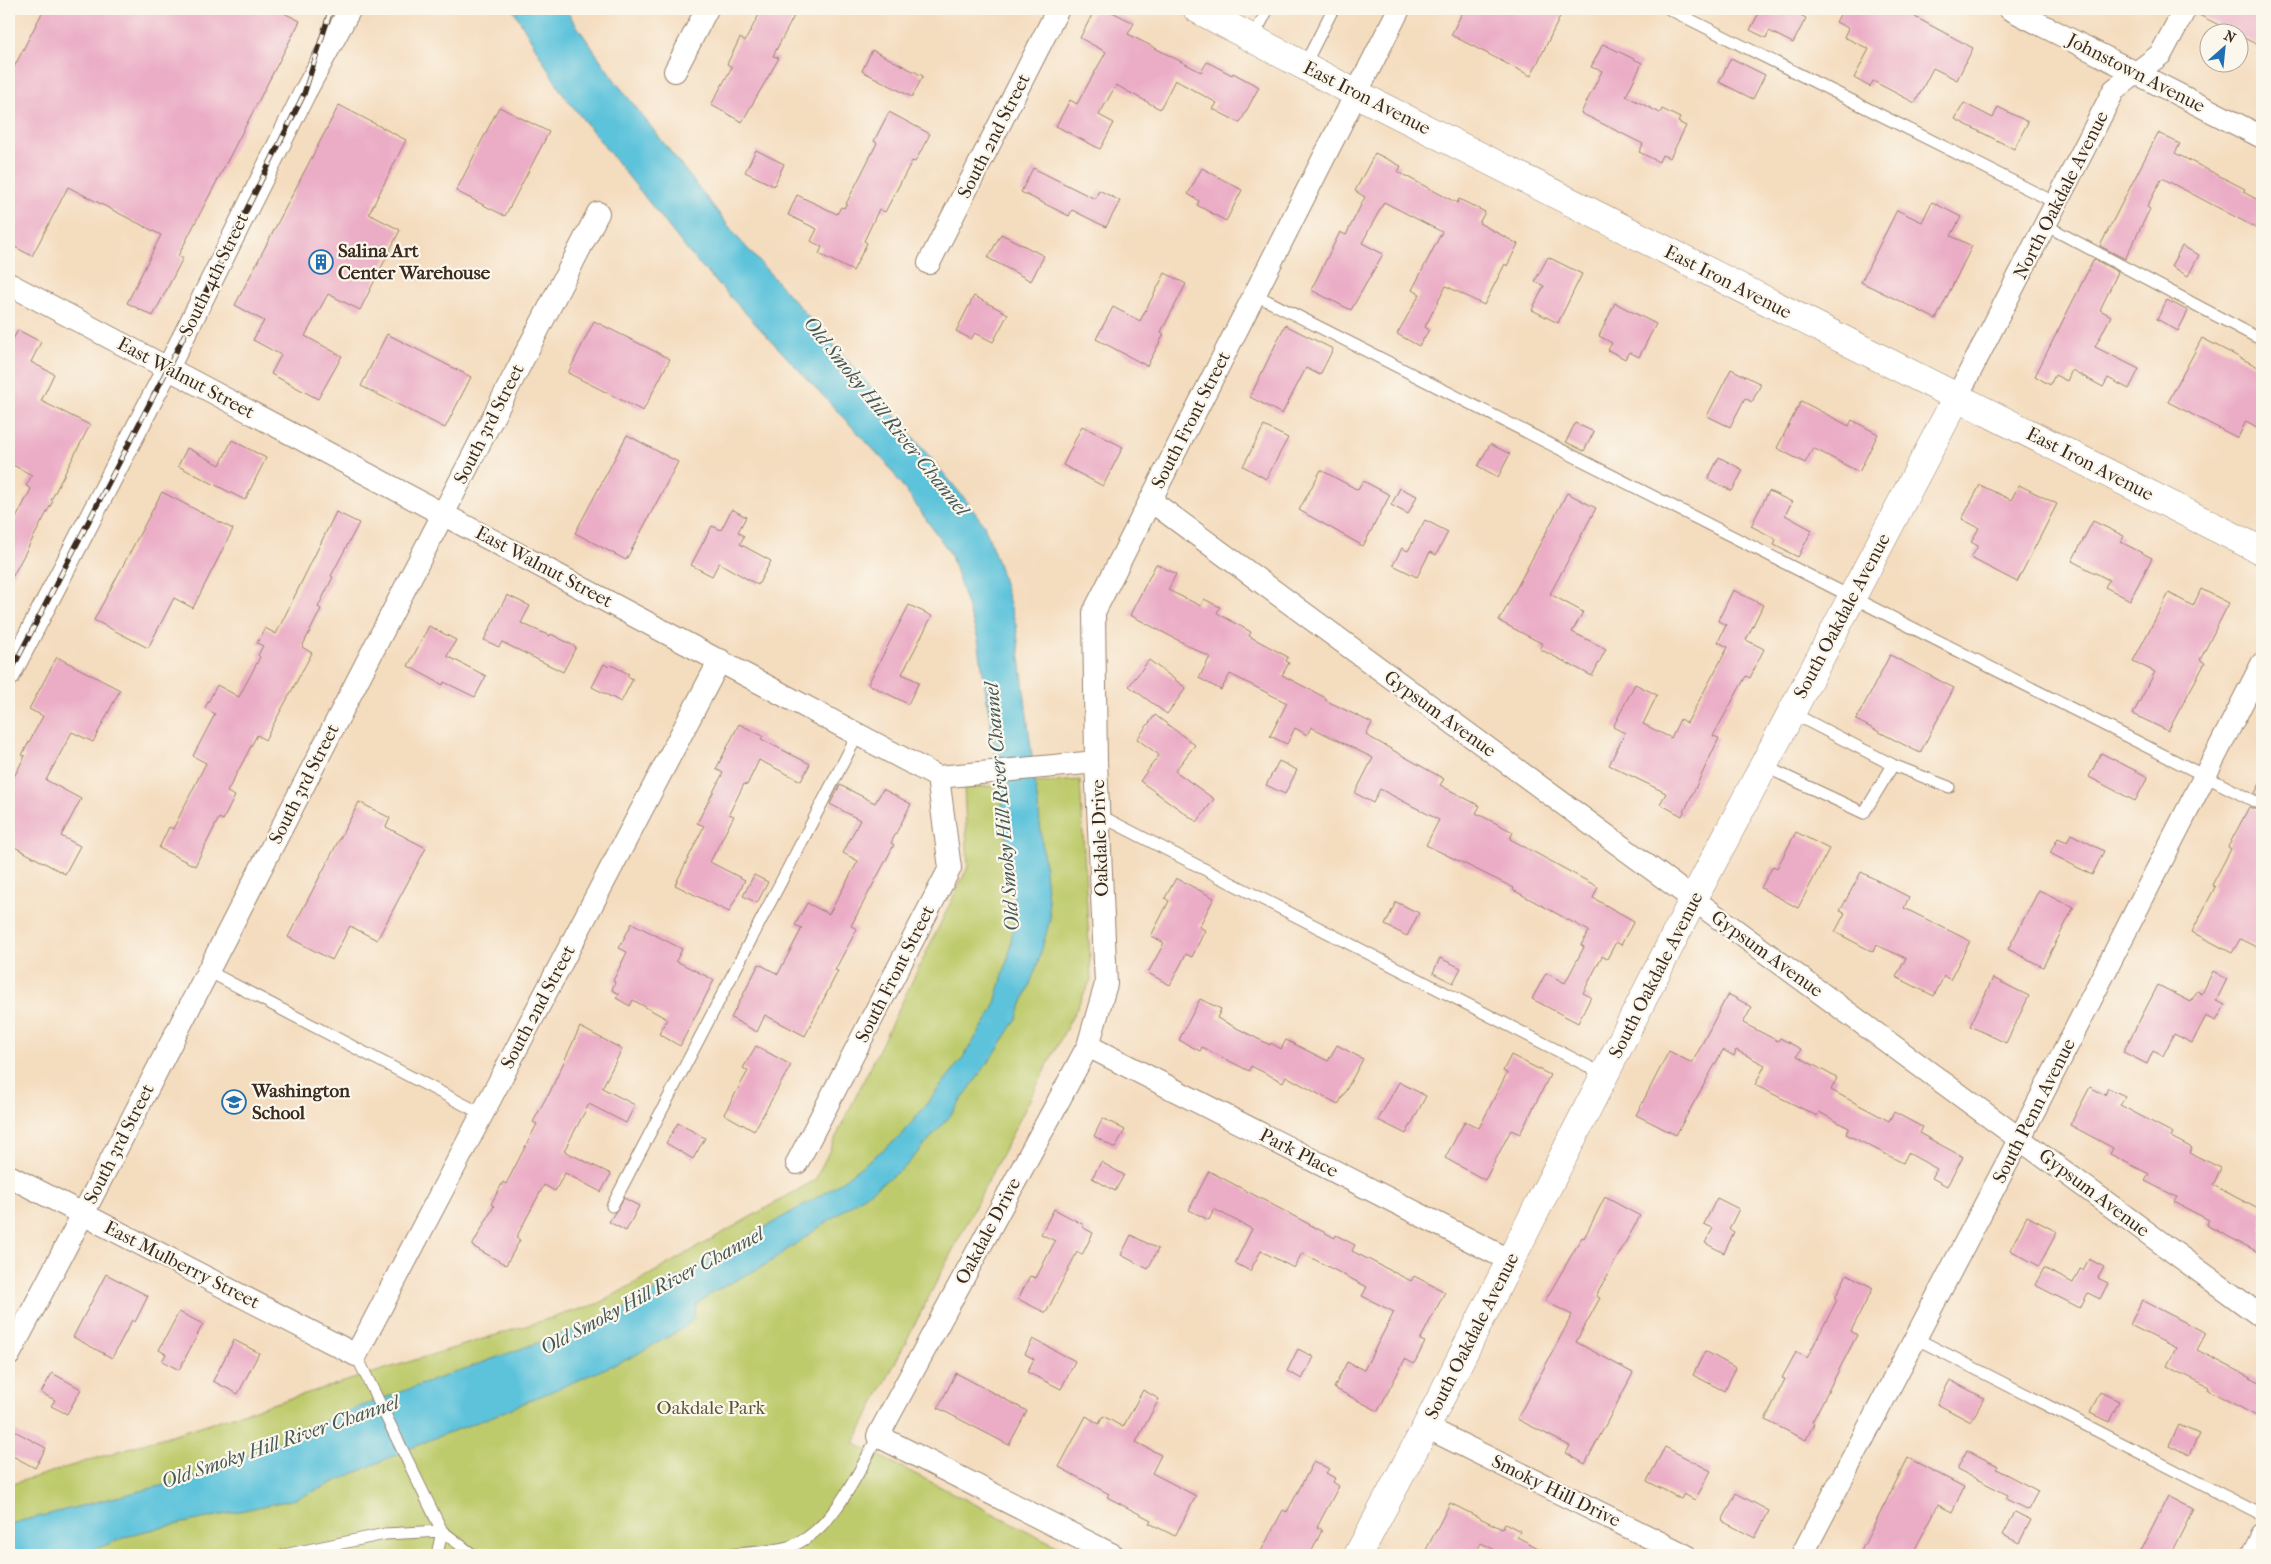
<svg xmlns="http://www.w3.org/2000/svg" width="2271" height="1564" font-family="'IM FELL French Canon',serif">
  <rect width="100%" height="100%" fill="#fbf7ec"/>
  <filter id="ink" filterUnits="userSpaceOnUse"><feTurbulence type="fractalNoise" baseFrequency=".02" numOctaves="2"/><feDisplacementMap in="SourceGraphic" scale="10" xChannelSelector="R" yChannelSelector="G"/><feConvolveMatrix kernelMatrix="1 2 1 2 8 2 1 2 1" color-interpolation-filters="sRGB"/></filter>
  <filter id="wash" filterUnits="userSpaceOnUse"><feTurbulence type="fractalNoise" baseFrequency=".0096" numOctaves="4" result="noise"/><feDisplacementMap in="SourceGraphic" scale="20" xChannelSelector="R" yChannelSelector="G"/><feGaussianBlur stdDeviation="1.12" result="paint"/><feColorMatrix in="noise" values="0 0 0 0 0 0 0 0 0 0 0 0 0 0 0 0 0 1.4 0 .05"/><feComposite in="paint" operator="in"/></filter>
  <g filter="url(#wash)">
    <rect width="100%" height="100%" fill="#f4dcbe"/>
    <path fill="#becb6c" stroke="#7c7a45" d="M1080 780 1091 980 854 1443 1075 1555H9V1485L600 1303 815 1180 968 867 964 788Z"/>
    <path fill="#5dc3db" stroke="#4c767c" d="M513 9H565L616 82 738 238 865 380 965 499 984 525 999 566 1016 625 1039 814 1050 919 1038 963 1016 1020 999 1047 950 1116 905 1167 767 1264 713 1292 696 1305 693 1319 684 1328 630 1358 491 1417 432 1439 296 1499 137 1533 80 1555H9V1524L200 1476 348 1411 612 1316 833 1188 901 1136 962 1059 993 1010 1009 954 1015 915 1003 808 978 639 950 553 886 463 691 255 562 93Z"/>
    <g id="blocks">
      <path fill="#ebadc6" d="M44 9H276L300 21 178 256 183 258 153 316 127 303 161 235 68 187 32 256 9 244V77Z
        M762 9H780L794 16 773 56 779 58 742 122 711 105 732 67 727 64 740 38 745 41Z
        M1095 9H1106L1134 23 1128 34 1201 72 1207 62 1232 75 1233 73 1259 87 1240 123 1213 109 1217 103 1175 80 1160 109 1116 85 1099 115 1114 123 1100 149 1056 126 1070 100 1077 104 1106 52 1080 38Z
        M1464 9H1564L1531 76 1451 35Z
        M1761 9H1789L1806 18 1793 43 1769 31 1766 38 1750 30Z
        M1843 9H1907L1916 14 1915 17 1973 48 1957 80 1933 68 1915 103 1873 81 1870 87 1854 78 1869 49 1844 37 1848 28 1836 22Z
        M2198 9H2262V47L2238 35V32H2233L2197 14Z
        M1603 44 1642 63 1626 96 1660 113 1662 109 1680 118 1678 122 1686 126 1670 158 1662 155 1659 162 1639 152 1643 144 1581 113 1602 71 1591 67Z
        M872 50 923 76 912 97 862 71Z
        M1731 58 1765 75 1753 99 1719 82Z
        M1964 103 1993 118 1998 107 2028 122 2014 149 1955 119Z
        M339 105 406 140 369 214 400 230 360 310 328 294 305 336 342 356 318 399 271 374 281 355 253 340 264 321 235 305Z
        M499 107 549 132 505 216 456 191Z
        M889 112 930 134 915 162 912 161 885 212 879 209 864 241 867 243 853 271 819 254 822 247 811 241 817 229 788 215 797 195 837 214 841 207 844 208 877 143 874 141Z
        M2158 133 2180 144 2175 153 2245 189 2243 192 2262 202V231L2162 178 2147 207 2150 209 2125 259 2100 246Z
        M756 150 784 164 774 186 745 172Z
        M1375 153 1401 166 1398 172 1457 203 1459 199 1485 212 1479 223 1518 244 1507 266 1505 264 1484 305 1446 286 1425 327 1429 330 1419 346 1397 334 1420 294 1412 290 1442 232 1384 202 1362 243 1383 254 1351 310 1311 290 1340 232 1346 235 1365 197 1355 191Z
        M1033 168 1095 199 1099 190 1120 201 1106 227 1072 210 1069 216 1021 192Z
        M1202 168 1242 190 1226 221 1197 205 1199 201 1188 194Z
        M1932 202 1961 217 1951 236 1972 246 1936 319 1861 282 1897 210 1922 222Z
        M1001 234 1044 256 1031 281 988 258Z
        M2182 246 2199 255 2188 276 2171 266Z
        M1548 257 1582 274 1558 323 1532 310 1544 286 1535 281Z
        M2094 259 2118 272 2100 310 2111 316 2095 347 2139 369 2129 389 2108 378 2103 387 2072 370 2067 381 2055 375 2050 385 2035 376Z
        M1165 273 1186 284 1161 332 1164 334 1147 366 1096 339 1113 307 1140 321Z
        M974 296 1008 314 993 342 975 333 971 339 956 331Z
        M2167 300 2188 311 2178 331 2157 319Z
        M1615 303 1656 324 1639 357 1629 352 1625 359 1608 350 1612 343 1599 336Z
        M594 321 670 359 643 411 568 373Z
        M1285 325 1333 349 1320 375 1306 368 1282 414 1250 397Z
        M18 330 41 342 31 362 54 374 41 401 90 425 51 500 53 501 9 583V532L31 489 26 486 32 475 9 463V347Z
        M387 334 471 377 445 428 361 386Z
        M2202 338 2262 369V430L2246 421 2238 438 2168 402Z
        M1731 369 1761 384 1752 402 1745 398 1730 427 1707 416Z
        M1801 401 1849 426 1852 420 1878 434 1859 472 1813 448 1805 463 1777 448Z
        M1575 423 1594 432 1584 451 1566 442Z
        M1082 426 1123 447 1103 486 1063 465Z
        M1264 426 1288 438 1266 479 1243 466Z
        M627 435 678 462 626 560 575 533Z
        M232 440 266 458 245 500 178 466 187 448 220 465Z
        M1490 444 1510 454 1498 477 1478 466Z
        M1719 457 1743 470 1732 491 1708 479Z
        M1321 470 1358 490 1363 481 1390 495 1363 546 1299 510Z
        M1980 485 2011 500 2019 485 2057 504 2017 582 1971 558 1978 546 1971 542 1979 528 1962 519Z
        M1400 488 1417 496 1408 514 1391 505Z
        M1769 491 1792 502 1785 515 1812 530 1798 557 1774 545 1776 539 1751 526Z
        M162 492 233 529 193 608 174 598 148 648 94 620Z
        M1567 493 1596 508 1550 594 1583 612 1572 632 1606 649 1592 676 1540 649 1543 644 1499 621Z
        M732 509 746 517 738 532 744 536 740 544 771 561 758 585 719 563 712 576 691 565 712 526 721 530Z
        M336 512 359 523 331 576 333 577 318 607 321 609 302 647 312 653 265 740 257 735 227 792 235 796 223 820 219 818 195 866 159 848 169 827 173 829 206 763 193 756 215 714 205 708 217 685 239 697 260 657 258 655 263 646 257 643 265 628 276 634Z
        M1425 520 1448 532 1436 555 1430 552 1417 577 1393 565 1402 548 1408 551Z
        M2093 521 2124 536 2121 542 2152 558 2130 600 2105 587 2109 580 2072 561Z
        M1156 564 1176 574 1168 590 1201 606 1204 599 1220 607 1217 613 1251 632 1249 636 1288 657 1286 661 1289 663 1282 675 1326 698 1325 700 1372 723 1366 735 1444 779 1440 785 1480 806 1476 813 1513 832 1510 839 1598 887 1593 898 1634 921 1621 945 1616 942 1607 959 1602 956 1583 993 1591 997 1578 1023 1532 999 1546 973 1565 983 1584 947 1581 945 1589 931 1513 890 1514 888 1426 845 1439 820 1380 789 1373 803 1355 793 1373 758 1311 727 1307 735 1295 728 1287 744 1270 736 1287 703 1230 674 1221 690 1199 678 1210 657 1130 615Z
        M2201 589 2229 603 2200 660 2205 663 2168 731 2133 714 2155 672 2133 661 2169 593 2193 606Z
        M1733 590 1763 605 1746 640 1764 649 1750 678 1746 676 1713 736 1719 738 1682 816 1660 804 1666 793 1609 765 1625 733 1613 727 1635 684 1657 695 1643 724 1671 738 1680 719 1687 723 1728 647 1718 642 1726 625 1718 621Z
        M507 595 530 606 521 623 550 636 551 634 576 647 563 672 502 642 499 647 484 640Z
        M909 605 932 616 902 674 919 682 908 704 868 684Z
        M429 626 456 640 447 656 486 676 475 697 444 682 443 685 408 666Z
        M1890 655 1954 688 1920 753 1856 720Z
        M57 657 120 690 93 742 72 732 46 780 81 799 61 836 80 846 65 874 9 844V786L25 756 22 755 43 716 29 709Z
        M1149 660 1186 688 1167 714 1129 686Z
        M604 664 609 667 611 665 629 674 627 676 633 679 621 702 592 687Z
        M1155 715 1195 745 1175 771 1214 799 1197 822 1140 781 1159 755 1137 739Z
        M739 724 763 736 761 739 810 764 801 781 759 760 747 785 744 784 729 814 734 816 710 862 745 880 729 912 675 885 704 826 697 823 723 773 716 769Z
        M2101 753 2148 777 2135 801 2089 777Z
        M1279 761 1297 770 1285 794 1266 785Z
        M2262 780V797L2255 793Z
        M840 785 875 803 883 789 911 804 891 843 894 845 851 926 857 929 835 970 838 971 805 1036 765 1015 757 1032 731 1018 759 964 778 974 802 928 795 925 807 903 829 914 858 861 843 853 860 820 830 804Z
        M359 802 390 818 386 827 426 848 377 940 350 926 332 960 288 937Z
        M2249 807 2262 812V950L2240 939 2232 953 2192 932 2215 887 2212 885 2231 849 2228 847Z
        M1796 832 1829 849 1798 908 1761 888 1773 866 1777 868Z
        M2071 834 2104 851 2092 875 2050 853 2058 838 2067 842Z
        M1861 872 1909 897 1904 908 1970 941 1950 980 1944 976 1934 996 1896 977 1906 958 1876 945 1873 952 1835 932 1845 913 1840 911Z
        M754 875 768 882 757 903 743 896Z
        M1176 878 1214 898 1199 927 1205 930 1192 957 1186 954 1170 985 1148 973 1164 943 1151 936 1169 901 1165 898Z
        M2039 890 2074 907 2043 967 2008 949Z
        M1396 902 1419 913 1407 936 1385 925Z
        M632 923 682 949 676 961 714 980 680 1046 659 1034 667 1019 633 1000 630 1006 616 998 619 994 612 990 615 982 613 981 627 952 619 948Z
        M1440 958 1461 968 1453 983 1433 973Z
        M2213 971 2227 979 2216 1001 2225 1005 2216 1021 2206 1016 2192 1043 2174 1034 2163 1056 2153 1051 2147 1064 2123 1052 2158 985 2191 1002 2197 991 2202 994Z
        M1993 978 2029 996 2006 1043 1970 1026Z
        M1728 994 1752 1007 1743 1023 1778 1041 1780 1038 1801 1049 1797 1056 1837 1078 1831 1090 1889 1121 1894 1112 1922 1127 1919 1133 1963 1157 1947 1186 1932 1178 1937 1169 1908 1153 1903 1163 1846 1134 1849 1128 1819 1112 1817 1116 1755 1085 1765 1065 1736 1050 1734 1056 1723 1050 1676 1135 1636 1115 1669 1051 1692 1063Z
        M1200 999 1221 1009 1217 1018 1270 1045 1271 1043 1281 1049 1286 1040 1328 1061 1337 1045 1363 1059 1338 1105 1286 1076 1283 1082 1251 1066 1249 1071 1202 1047 1200 1051 1179 1040Z
        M580 1027 622 1049 602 1088 635 1105 626 1123 589 1104 564 1151 611 1174 601 1192 565 1173 555 1191 544 1185 516 1238 520 1240 506 1265 472 1246 494 1206 491 1204 503 1182 506 1184 537 1124 533 1122 547 1096H548Z
        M756 1046 791 1065 754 1131 724 1114 748 1071 743 1068Z
        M1511 1055 1550 1075 1520 1134 1511 1130 1485 1180 1445 1158 1465 1121 1479 1128 1507 1073 1503 1071Z
        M1399 1082 1426 1096 1406 1134 1378 1120Z
        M2090 1087 2105 1095 2108 1088 2125 1096 2120 1105 2173 1133 2171 1137 2192 1148 2190 1153 2221 1168 2213 1185 2262 1211V1254L2206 1225 2209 1220 2174 1202 2177 1197 2145 1181 2149 1174 2110 1154 2113 1148 2070 1125Z
        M1103 1118 1125 1130 1115 1148 1094 1136Z
        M678 1123 705 1138 693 1159 666 1143Z
        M1101 1162 1124 1175 1115 1191 1092 1178Z
        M1209 1171 1335 1238 1336 1235 1355 1245 1352 1251 1411 1281 1414 1276 1445 1292 1420 1340 1425 1342 1414 1364 1405 1359 1378 1411 1334 1388 1347 1362 1364 1370 1394 1312 1362 1296 1367 1287 1302 1253 1294 1268 1261 1251 1250 1271 1235 1263 1252 1229 1214 1209 1209 1220 1189 1210Z
        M1605 1197 1640 1216 1596 1296 1600 1298 1576 1342 1633 1373 1585 1464 1566 1453 1570 1446 1517 1419 1572 1315 1545 1301 1582 1237 1584 1238Z
        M624 1198 639 1206 626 1231 609 1222Z
        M1717 1198 1739 1209 1729 1229 1734 1232 1724 1253 1705 1243 1713 1228 1704 1224Z
        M1054 1209 1084 1225 1082 1227 1093 1233 1082 1255 1077 1252 1046 1313 1018 1299 1030 1276 1036 1278 1055 1241 1041 1234Z
        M2027 1216 2057 1232 2039 1266 2010 1250Z
        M1131 1235 1158 1249 1148 1269 1121 1255Z
        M2089 1259 2104 1267 2098 1278 2108 1283 2100 1299 2088 1293 2080 1308 2035 1285 2044 1268 2073 1283 2080 1269 2083 1270Z
        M106 1274 148 1296 135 1322 132 1320 112 1358 73 1337Z
        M1847 1274 1873 1288 1851 1331 1857 1335 1812 1422 1814 1423 1806 1440 1765 1420 1785 1379 1782 1378 1796 1352 1807 1358 1837 1300 1835 1298Z
        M2142 1300 2206 1333 2197 1350 2262 1383V1419L2208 1390 2209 1387 2167 1366 2176 1348 2130 1325Z
        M179 1312 203 1324 179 1370 162 1361 166 1354 159 1350Z
        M1033 1339 1075 1361 1061 1389 1027 1372 1034 1359 1025 1354Z
        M234 1340 259 1353 238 1394 213 1381Z
        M1298 1349 1314 1357 1302 1379 1287 1371Z
        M1705 1351 1736 1368 1724 1391 1693 1375Z
        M52 1373 81 1389 67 1414 51 1406 55 1400 41 1393Z
        M956 1373 1027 1411 1009 1445 938 1408Z
        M1950 1380 1984 1398 1971 1422 1937 1404Z
        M1143 1390 1159 1399 1136 1442 1161 1455 1152 1473 1196 1496 1175 1536 1149 1523 1151 1520 1107 1497 1109 1494 1059 1467 1086 1416 1099 1424 1103 1416 1123 1427Z
        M2100 1392 2119 1401 2109 1422 2090 1413Z
        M2179 1425 2199 1434 2189 1455 2169 1445Z
        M9 1428 46 1448 35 1468 9 1454Z
        M1665 1447 1711 1471 1695 1500 1684 1494 1681 1499 1647 1481Z
        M1967 1450 1998 1466 1996 1469 2038 1491 2028 1510 2006 1499 2008 1495 1957 1469Z
        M1908 1458 1964 1487 1952 1512 1938 1505 1912 1555H1859Z
        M1314 1461 1329 1469 1326 1473 1335 1478 1333 1482 1339 1486 1317 1527 1322 1530 1310 1555H1259L1283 1510 1287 1512Z
        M1736 1493 1769 1511 1755 1538 1722 1521Z
        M2168 1496 2193 1509 2170 1555H2138Z
        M1450 1503 1502 1529 1505 1523 1520 1531 1517 1537 1552 1555H1505L1481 1543 1475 1555H1435L1426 1550Z
        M2015 1512 2031 1520 2019 1543 2003 1535Z"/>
    </g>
  </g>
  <g filter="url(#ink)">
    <use href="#blocks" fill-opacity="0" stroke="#98836e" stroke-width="1"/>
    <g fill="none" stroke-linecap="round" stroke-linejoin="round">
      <g stroke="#98836e" stroke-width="13">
        <path id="service" d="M1669 9 2056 203
          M1253 38 1268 9
          M1304 66 1333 9
          M2045 225 2262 340
          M1254 294 2262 805
          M1792 713 1893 765 1949 787
          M1764 766 1864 813 1893 765
          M1099 815 1605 1075
          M208 971 482 1114
          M612 1206 858 734
          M1915 1338 2262 1515
          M284 1555 385 1534 442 1531 356 1355
          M437 1555 442 1531 473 1555
          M727 1555C746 1553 769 1552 788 1547 830 1535 859 1472 878 1436"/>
      </g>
      <g stroke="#98836e" stroke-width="24">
        <path id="minor" d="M2010 9 2262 137
          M675 71 707 9
          M929 263 1058 9
          M9 284 938 777 1096 762
          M1957 397 2114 90 2161 54 2185 9
          M1151 501 2262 1317
          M9 675 168 368 304 94 350 9
          M1088 1046 1511 1261
          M797 1163 950 868 938 777
          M9 1176 356 1355 720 660
          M9 1355 83 1214 598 213
          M1426 1427 1685 1555
          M1113 1555 878 1436 1088 1046 1106 984 1096 762 1094 612 1399 9
          M1802 1555 2020 1138 2262 664
          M2252 1555 2262 1535"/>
      </g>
      <g stroke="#98836e" stroke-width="29">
        <path id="tertiary" d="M1197 9 1355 93 2262 551
          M1358 1555 1426 1427 1693 900 1957 397"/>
      </g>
      <use href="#service" stroke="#fff" stroke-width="11"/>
      <use href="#minor" stroke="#fff" stroke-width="22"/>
      <use href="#tertiary" stroke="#fff" stroke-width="28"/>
      <g stroke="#3b2a1e" stroke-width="5.5">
        <path id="rail" d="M9 675 168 368 304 94 331 9"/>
      </g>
      <use href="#rail" stroke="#fbf7ec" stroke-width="4" stroke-dasharray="11" stroke-linecap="butt"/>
    </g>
  </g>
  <defs>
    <g id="building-ring" transform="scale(1.25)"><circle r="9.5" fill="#fbf7ec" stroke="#1f6fb2" stroke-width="1.5"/><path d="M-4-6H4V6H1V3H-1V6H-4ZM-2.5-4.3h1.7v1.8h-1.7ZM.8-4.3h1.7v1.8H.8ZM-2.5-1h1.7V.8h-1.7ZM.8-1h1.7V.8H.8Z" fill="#1f6fb2"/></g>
    <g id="school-ring" transform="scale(1.25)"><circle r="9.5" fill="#fbf7ec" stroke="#1f6fb2" stroke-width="1.5"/><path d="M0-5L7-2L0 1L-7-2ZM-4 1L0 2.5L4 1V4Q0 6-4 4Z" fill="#1f6fb2"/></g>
  </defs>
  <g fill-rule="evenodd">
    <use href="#building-ring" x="321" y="262"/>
    <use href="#school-ring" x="234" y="1102"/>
  </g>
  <g text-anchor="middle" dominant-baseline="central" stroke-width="4.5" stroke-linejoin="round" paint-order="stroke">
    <g font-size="19" fill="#3b2a1e" stroke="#fbf7ec">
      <text transform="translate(2136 73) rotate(27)">Johnstown Avenue</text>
      <text transform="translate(1367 98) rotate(27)">East Iron Avenue</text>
      <text transform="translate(994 136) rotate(-63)">South 2nd Street</text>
      <text transform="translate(2061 195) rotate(-63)">North Oakdale Avenue</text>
      <text transform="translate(214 275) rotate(-64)">South 4th Street</text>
      <text transform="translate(1728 282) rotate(27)">East Iron Avenue</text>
      <text transform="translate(186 378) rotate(28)">East Walnut Street</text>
      <text transform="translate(1191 420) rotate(-63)">South Front Street</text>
      <text transform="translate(489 424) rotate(-63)">South 3rd Street</text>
      <text transform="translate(2090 464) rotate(27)">East Iron Avenue</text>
      <text transform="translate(544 567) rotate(28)">East Walnut Street</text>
      <text transform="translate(1842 616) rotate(-62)">South Oakdale Avenue</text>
      <text transform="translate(1440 714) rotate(36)">Gypsum Avenue</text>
      <text transform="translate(304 784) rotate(-63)">South 3rd Street</text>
      <text transform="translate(1100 838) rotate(-92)">Oakdale Drive</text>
      <text transform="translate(1767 954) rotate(36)">Gypsum Avenue</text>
      <text transform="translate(895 974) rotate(-63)">South Front Street</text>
      <text transform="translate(1656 975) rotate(-63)">South Oakdale Avenue</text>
      <text transform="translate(538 1007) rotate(-62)">South 2nd Street</text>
      <text transform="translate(2034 1111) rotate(-63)">South Penn Avenue</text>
      <text transform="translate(119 1144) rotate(-63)">South 3rd Street</text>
      <text transform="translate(1299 1153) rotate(27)">Park Place</text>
      <text transform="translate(2094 1193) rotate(37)">Gypsum Avenue</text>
      <text transform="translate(988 1231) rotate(-62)">Oakdale Drive</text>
      <text transform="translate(182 1265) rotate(27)">East Mulberry Street</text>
      <text transform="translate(1472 1336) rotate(-63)">South Oakdale Avenue</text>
      <text transform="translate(1556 1491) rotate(26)">Smoky Hill Drive</text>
    </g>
    <g font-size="19" font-weight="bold" fill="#3b2a1e" stroke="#fbf7ec" text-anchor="start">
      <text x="338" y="251">Salina Art<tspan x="338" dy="22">Center Warehouse</tspan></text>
      <text x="252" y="1091">Washington<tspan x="252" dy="22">School</tspan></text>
    </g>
    <g font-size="19" fill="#5c5232" stroke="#fbf7ec">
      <text x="711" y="1408">Oakdale Park</text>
    </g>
    <g font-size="20" font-style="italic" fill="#455857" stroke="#fbf7ec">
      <text transform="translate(886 416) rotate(51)">Old Smoky Hill River Channel</text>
      <text transform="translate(1002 807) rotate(-95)">Old Smoky Hill River Channel</text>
      <text transform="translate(652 1291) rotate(-28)">Old Smoky Hill River Channel</text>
      <text transform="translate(280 1442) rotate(-19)">Old Smoky Hill River Channel</text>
    </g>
  </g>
  <rect width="2271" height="1564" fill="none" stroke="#fbf7ec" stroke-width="30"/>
  <g transform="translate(2224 48) rotate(27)"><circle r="24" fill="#fbf7ec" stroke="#aea59a"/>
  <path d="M0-4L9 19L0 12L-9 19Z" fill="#1f6fb2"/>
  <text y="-8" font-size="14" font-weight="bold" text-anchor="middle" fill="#3b2a1e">N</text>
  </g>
</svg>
